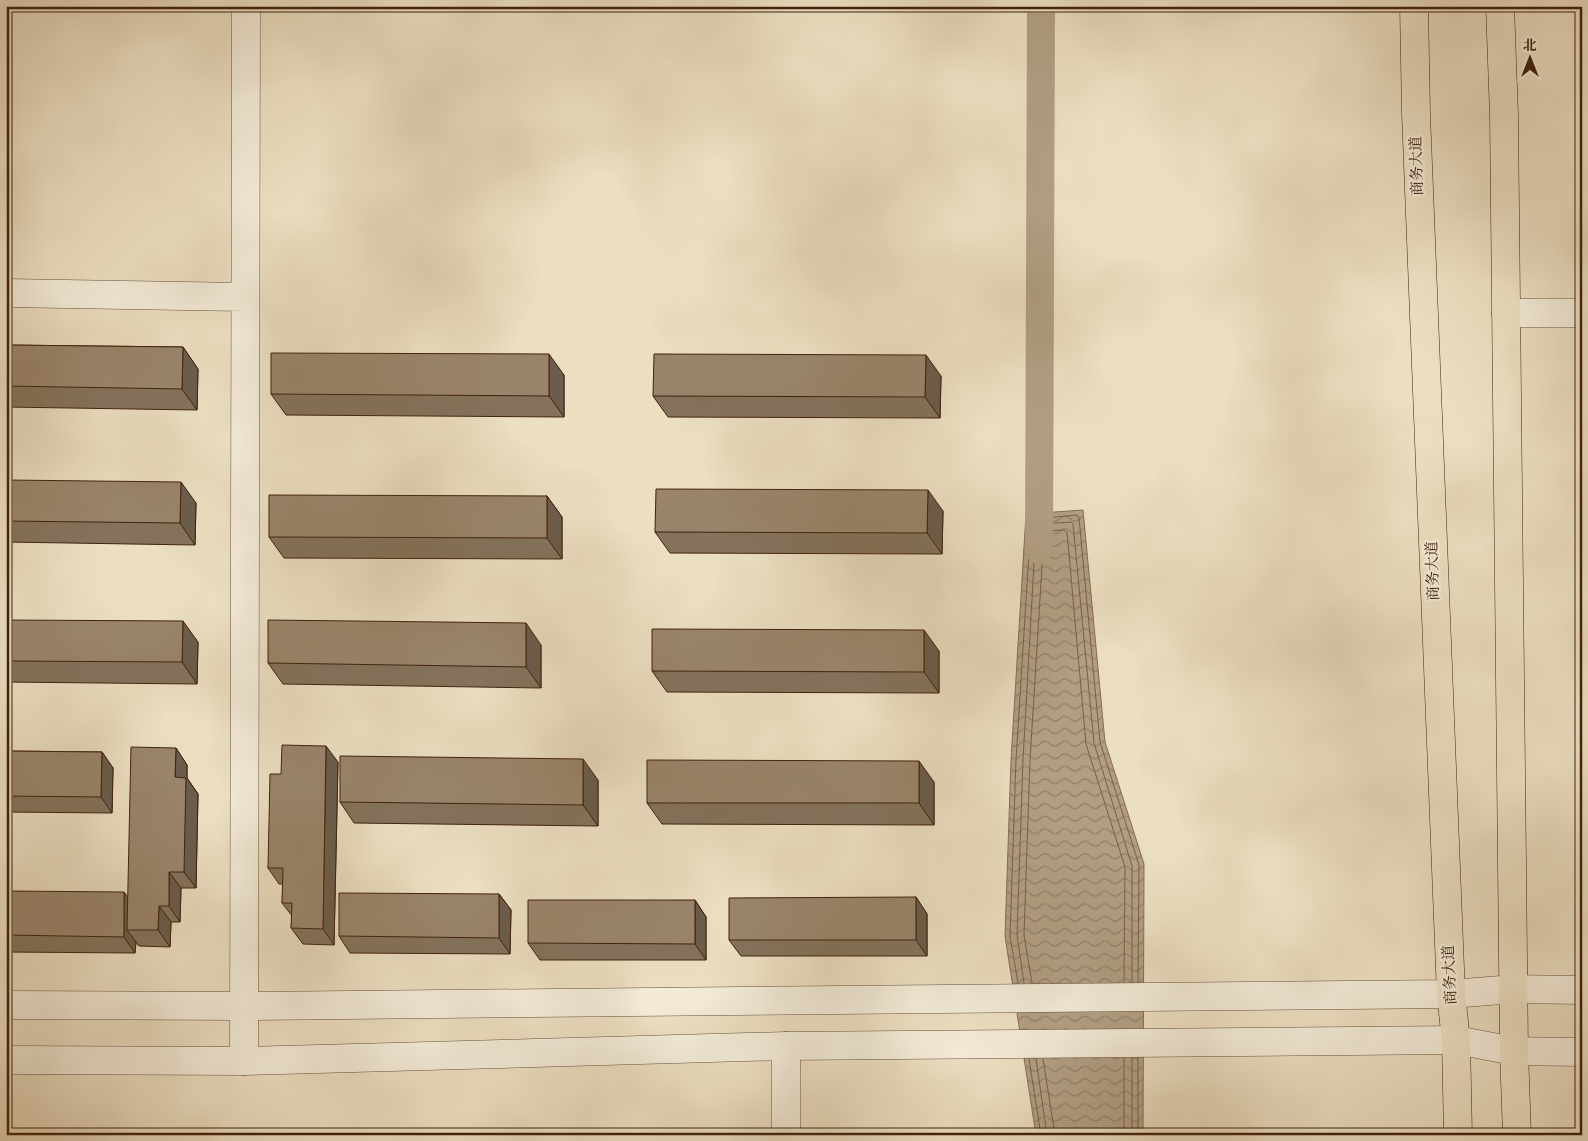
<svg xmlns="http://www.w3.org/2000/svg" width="1588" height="1141" font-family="'Sorts Mill Goudy','Noto Serif SC',serif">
  <defs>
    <pattern id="water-waves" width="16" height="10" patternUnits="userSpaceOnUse" patternTransform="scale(1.25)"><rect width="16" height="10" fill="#b19e84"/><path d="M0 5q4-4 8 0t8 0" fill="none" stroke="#91806a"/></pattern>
  </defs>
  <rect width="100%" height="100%" fill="#ebdec1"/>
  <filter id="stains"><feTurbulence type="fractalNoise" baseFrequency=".004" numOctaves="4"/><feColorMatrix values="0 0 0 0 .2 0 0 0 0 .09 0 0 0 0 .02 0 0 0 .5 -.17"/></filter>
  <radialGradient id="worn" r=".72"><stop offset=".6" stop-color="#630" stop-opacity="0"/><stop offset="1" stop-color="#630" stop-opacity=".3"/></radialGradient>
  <path fill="url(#water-waves)" stroke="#846c55" d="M1083 510 1105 742 1144 864 1143 1135H1036L1005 936 1011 760 1026 514Z"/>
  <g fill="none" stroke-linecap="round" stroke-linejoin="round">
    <path stroke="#786049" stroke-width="1" d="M1018 983 1010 936 1016 760 1031 521 1033 519 1077 515 1079 518 1100 742 1139 865 1138 982
      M1024 983 1017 935 1023 760 1036 527 1039 524 1071 522 1073 524 1094 743 1132 866V982
      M1032 983 1024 935 1030 760 1044 534 1046 531 1064 530 1067 532 1086 744 1125 867 1124 982
      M1029 1059 1041 1135
      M1036 1059 1047 1135
      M1043 1059 1055 1135
      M1124 1135V1058
      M1132 1135V1058
      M1138 1135V1058"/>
    <path stroke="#b19e84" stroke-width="28" d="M1039 550 1041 6"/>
    <g stroke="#6b513b" stroke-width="29">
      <path id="minor" d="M6 293 244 297
        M1506 313H1582
        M786 1046V1135
        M244 1061 246 6"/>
    </g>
    <g stroke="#6b513b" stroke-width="29">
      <path id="tertiary" d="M6 1005 244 1006 1451 994 1514 989 1582 990
        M6 1060 244 1061 786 1046 1456 1040 1514 1051 1582 1052"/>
    </g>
    <g stroke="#40220e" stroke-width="29">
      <path id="primary" d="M1414 6 1416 114 1451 994 1456 1040 1458 1135
        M1500 6 1504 116 1514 1051 1517 1135"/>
    </g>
    <use href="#minor" stroke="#f2ead7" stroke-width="28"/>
    <use href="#tertiary" stroke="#f2ead7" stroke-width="28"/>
    <use href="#primary" stroke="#ebdec1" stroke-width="28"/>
  </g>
  <path fill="#84725c" stroke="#40220e" d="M6 345 183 347 198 369 197 410 6 407Z
    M564 375V417L286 415 271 394Z
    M941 376 940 418 668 417 653 396Z
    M6 480 196 503 195 545 6 542Z
    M547 496 562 517V559L284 558 269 537Z
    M943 511 942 554 670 553 655 532Z
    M6 620 198 642 197 684 6 682Z
    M541 645V688L283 684 268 663Z
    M939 651V693L667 692 652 671Z
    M176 748 187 765V778L198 794 196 888H181L180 922H171L170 947 139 946 136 942 135 953 6 952V891L128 897Z
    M6 751 102 752 113 768 112 813 6 812Z
    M338 762 334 945 303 944 291 928 292 916 282 903 283 884H279L268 868 281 774Z
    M598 780V826L354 823 340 802Z
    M934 782V825L662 824 647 803Z
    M499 894 511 910 510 954 350 953 339 936Z
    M916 897 927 914V956H741L729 940Z
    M695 900 706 917V960H540L528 943Z"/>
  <path fill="#6b5c4b" stroke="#40220e" d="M183 347 198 369 197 410 182 389Z
    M549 354 564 375V417L549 396Z
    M926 355 941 376 940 418 925 397Z
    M181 482 196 503 195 545 180 523Z
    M928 490 943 511 942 554 927 533Z
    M547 496 562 517V559L547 538Z
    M183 621 198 642 197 684 182 662Z
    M526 623 541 645V688L526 667Z
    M924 630 939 651V693L924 672Z
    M326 746 338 762 334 945 323 929Z
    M176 748 187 765V778L198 794 196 888 184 872 175 777Z
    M102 752 113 768 112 813 101 797Z
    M583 759 598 780V826L583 805Z
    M919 761 934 782V825L919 803Z
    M169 872 181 888 180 922 169 906Z
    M124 892 136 908 127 930 136 942 135 953 124 937Z
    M499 894 511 910 510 954 499 938Z
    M916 897 927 914V956L916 940Z
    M695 900 706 917V960L695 944Z
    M159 906 171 922 170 947 158 930Z"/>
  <path fill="#99846b" stroke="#40220e" d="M6 345 183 347 182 389 6 386Z
    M271 353 549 354V396L271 394Z
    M654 354 926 355 925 397 653 396Z
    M6 480 181 482 180 523 6 521Z
    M656 489 928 490 927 533 655 532Z
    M269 495 547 496V538L269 537Z
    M6 620 183 621 182 662 6 661Z
    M268 620 526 623V667L268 663Z
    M652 629 924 630V672L652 671Z
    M282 745 326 746 323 929 291 928 292 903H282L283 868H268L270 774H281Z
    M131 747 176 748 175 777 186 778 184 872H169V906H159L158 930H127Z
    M6 751 102 752 101 797 6 796Z
    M340 756 583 759V805L340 802Z
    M647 760 919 761V803H647Z
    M6 891 124 892V937L6 935Z
    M339 893 499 894V938L339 936Z
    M916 897V940H729V898Z
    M528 900H695V944L528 943Z"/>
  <g text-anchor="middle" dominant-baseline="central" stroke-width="4.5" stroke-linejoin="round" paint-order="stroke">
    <g font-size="15" fill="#40220e" stroke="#f2ead7">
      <text transform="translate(1418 166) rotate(-92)">商务大道</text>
      <text transform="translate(1434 571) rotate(-92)">商务大道</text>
      <text transform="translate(1451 975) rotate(-93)">商务大道</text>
    </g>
  </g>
  <rect width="1588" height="1141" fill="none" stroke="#ebdec1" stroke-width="25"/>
  <rect x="8" y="8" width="1573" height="1126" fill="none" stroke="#40220e" stroke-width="2.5"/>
  <rect x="12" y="12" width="1563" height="1116" fill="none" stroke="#40220e"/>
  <g transform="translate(1530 58)" stroke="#f2ead7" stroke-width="4" paint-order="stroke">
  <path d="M0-4L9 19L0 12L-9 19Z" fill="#40220e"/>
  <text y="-8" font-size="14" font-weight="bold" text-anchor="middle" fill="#40220e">北</text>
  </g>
  <rect width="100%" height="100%" filter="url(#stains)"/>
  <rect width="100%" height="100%" fill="url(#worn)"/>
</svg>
